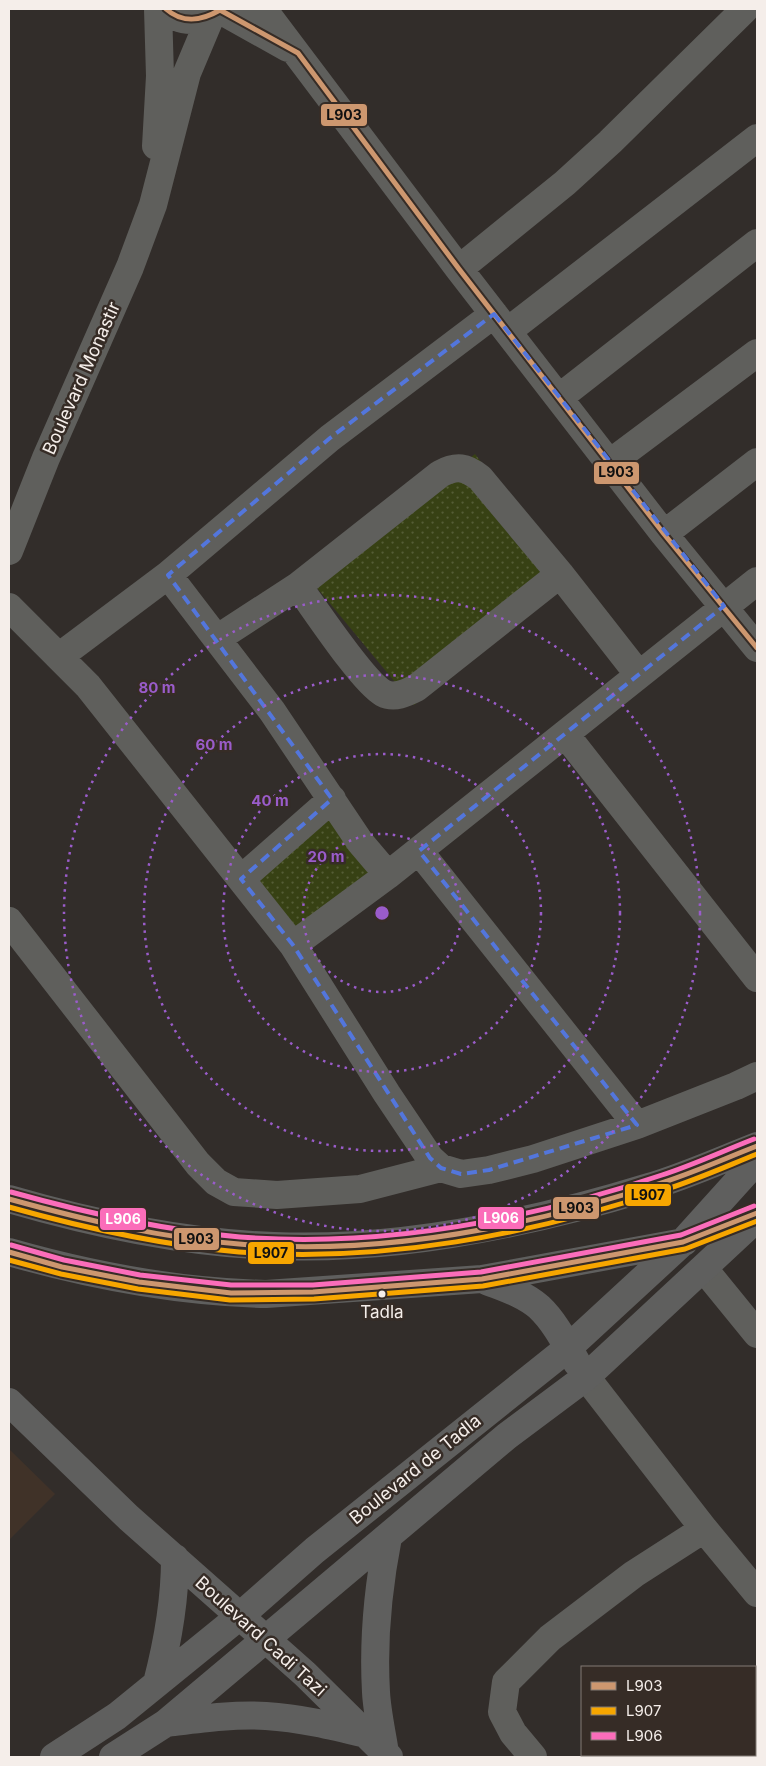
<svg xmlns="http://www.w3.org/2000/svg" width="766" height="1766" font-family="Inter,sans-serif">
  <defs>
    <pattern id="grass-dots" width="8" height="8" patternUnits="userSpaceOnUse" patternTransform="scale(1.25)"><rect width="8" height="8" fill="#374114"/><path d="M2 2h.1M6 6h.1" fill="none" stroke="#555d36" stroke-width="1.8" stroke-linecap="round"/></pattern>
  </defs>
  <rect width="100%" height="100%" fill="#322d2a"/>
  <path fill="#403228" d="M9 1449 55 1494 9 1540Z"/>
  <path fill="url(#grass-dots)" d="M475 454 570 579 414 705 313 583Z
    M336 809 397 873 298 949 242 877Z"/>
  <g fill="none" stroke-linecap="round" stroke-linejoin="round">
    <path stroke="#5f5f5c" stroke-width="28" d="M166 9C180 25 206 22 221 9
      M263 9 459 269 664 534 757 648
      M220 10 288 48
      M156 146 160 76 158 9
      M459 269 565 183 610 142 745 9
      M508 331 757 138
      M560 397 757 243
      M610 463 757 353
      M664 534 757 462
      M9 551 46 458 130 267 153 205 187 73 211 16
      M168 575 272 711 360 842 388 875
      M298 586C315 609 362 681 383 693 394 699 406 693 416 688L560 574
      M9 607 88 686 293 945 387 1094 430 1158 441 1168 461 1174 489 1170 533 1159 637 1125 736 1086 757 1076
      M218 638 298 586 440 474C457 465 466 467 480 478L560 574 639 675
      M60 656 168 575 330 438 494 314
      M565 734 757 978
      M419 851 637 1125
      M241 879 332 799
      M9 921 198 1164 216 1182 234 1192 277 1195 360 1189 441 1168
      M293 945 388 875 757 581
      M704 1269 757 1334
      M586 1377 704 1529 757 1593
      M755 1708 757 1706
      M533 1757 513 1733 502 1712 506 1682 550 1638 634 1574 704 1529"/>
    <path stroke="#5f5f5e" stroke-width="28" d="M9 1199C95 1224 184 1243 274 1246 397 1251 532 1223 649 1187 686 1176 721 1160 757 1146
      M9 1252C93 1276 179 1292 266 1294L482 1279 684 1242
      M482 1279C501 1287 523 1293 539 1307 555 1322 566 1344 577 1363
      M9 1402 129 1518 305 1674 389 1757
      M157 1683C168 1641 175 1601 175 1558
      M166 1723C199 1719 233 1714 266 1716 300 1718 333 1726 366 1734
      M385 1753C382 1733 377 1712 376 1692 373 1640 378 1588 388 1537
      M54 1757 117 1716 240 1616 315 1550 568 1348 683 1242 757 1160
      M113 1757 166 1723 507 1436 586 1377 757 1218"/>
    <g stroke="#362c26" stroke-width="9">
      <path id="bus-1" d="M166 9C183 24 201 21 220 10L298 53 459 269 664 534 757 648
        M9 1199C85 1220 161 1238 239 1244 381 1256 529 1227 664 1182 695 1172 726 1158 757 1146
        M9 1252 62 1267 139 1282 231 1293 313 1292 482 1279 683 1242 757 1213"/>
    </g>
    <g stroke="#362c26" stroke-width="9">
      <path id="bus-2" d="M9 1207C84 1228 161 1245 239 1252 382 1263 532 1235 667 1189 698 1179 727 1166 757 1154
        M9 1260 61 1274 138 1289 230 1300 314 1299 483 1286 685 1249 757 1221"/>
    </g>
    <g stroke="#362c26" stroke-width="9">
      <path id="bus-3" d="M11 1192C86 1213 162 1230 240 1237 381 1248 528 1220 662 1175 693 1165 723 1151 754 1139
        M11 1245 64 1260 140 1275 231 1285H313L481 1272 681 1235 754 1206"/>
    </g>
    <use href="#bus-1" stroke="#cd976f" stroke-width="5"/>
    <use href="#bus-2" stroke="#f7a600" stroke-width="5"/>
    <use href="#bus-3" stroke="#fb6dba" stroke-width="5"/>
  </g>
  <path fill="none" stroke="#5376dc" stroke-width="4" stroke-dasharray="10 6" stroke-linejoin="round" d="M494 314 724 606 419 851 637 1125 489 1170 461 1174 441 1168 430 1158 293 945 241 879 332 799 168 575 330 438Z"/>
  <g fill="none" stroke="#9a5cca" stroke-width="2.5" stroke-dasharray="2.5 5">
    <circle cx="382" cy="913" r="79"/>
    <circle cx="382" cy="913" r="159"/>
    <circle cx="382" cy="913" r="238"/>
    <circle cx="382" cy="913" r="318"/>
  </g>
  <circle fill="#f5eeea" stroke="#362c26" stroke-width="2" cx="382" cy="1294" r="4.5"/>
  <g text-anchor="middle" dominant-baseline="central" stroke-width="5" stroke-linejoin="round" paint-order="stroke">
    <g font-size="17" fill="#f5eeea" stroke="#362c26">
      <text x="382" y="1312">Tadla</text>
    </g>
    <g font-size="18" fill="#f5eeea" stroke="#362c26">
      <text transform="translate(81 378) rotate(-66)">Boulevard Monastir</text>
      <text transform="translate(415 1469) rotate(-39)">Boulevard de Tadla</text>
      <text transform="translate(261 1636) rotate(42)">Boulevard Cadi Tazi</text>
    </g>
  </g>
  <circle cx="382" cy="913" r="8" fill="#9a5cca" stroke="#362c26" stroke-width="2.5"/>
  <g font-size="15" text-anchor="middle" font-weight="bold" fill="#9a5cca" stroke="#362c26" stroke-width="5" stroke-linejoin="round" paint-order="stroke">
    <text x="157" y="693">80 m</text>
    <text x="214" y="750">60 m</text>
    <text x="270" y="806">40 m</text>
    <text x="326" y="862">20 m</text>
  </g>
  <g stroke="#362c26" stroke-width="2">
    <rect x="320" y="103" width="48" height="24" rx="5" fill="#cd976f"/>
    <rect x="593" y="461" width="47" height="24" rx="5" fill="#cd976f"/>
    <rect x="624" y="1183" width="48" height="24" rx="5" fill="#f7a600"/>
    <rect x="552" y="1196" width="48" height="24" rx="5" fill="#cd976f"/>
    <rect x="477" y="1206" width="48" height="24" rx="5" fill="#fb6dba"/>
    <rect x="99" y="1207" width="48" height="24" rx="5" fill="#fb6dba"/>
    <rect x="173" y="1227" width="47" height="24" rx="5" fill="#cd976f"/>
    <rect x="247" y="1241" width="48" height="24" rx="5" fill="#f7a600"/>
  </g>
  <g font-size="14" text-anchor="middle" font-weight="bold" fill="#fff">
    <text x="501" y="1223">L906</text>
    <text x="123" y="1224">L906</text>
  </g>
  <g font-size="14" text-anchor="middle" font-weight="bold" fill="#111">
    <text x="344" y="120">L903</text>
    <text x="616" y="477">L903</text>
    <text x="648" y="1200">L907</text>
    <text x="576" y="1213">L903</text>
    <text x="196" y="1244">L903</text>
    <text x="271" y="1258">L907</text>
  </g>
  <rect width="766" height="1766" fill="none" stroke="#f5eeea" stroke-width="20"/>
  <rect x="581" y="1666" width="175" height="90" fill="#362c26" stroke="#827a74"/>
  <rect x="591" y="1682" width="25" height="8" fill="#cd976f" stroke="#827a74"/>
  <text x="626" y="1691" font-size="15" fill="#f5eeea">L903</text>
  <rect x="591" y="1707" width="25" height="8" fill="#f7a600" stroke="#827a74"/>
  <text x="626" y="1716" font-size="15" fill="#f5eeea">L907</text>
  <rect x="591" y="1732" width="25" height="8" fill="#fb6dba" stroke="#827a74"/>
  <text x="626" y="1741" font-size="15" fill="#f5eeea">L906</text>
</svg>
